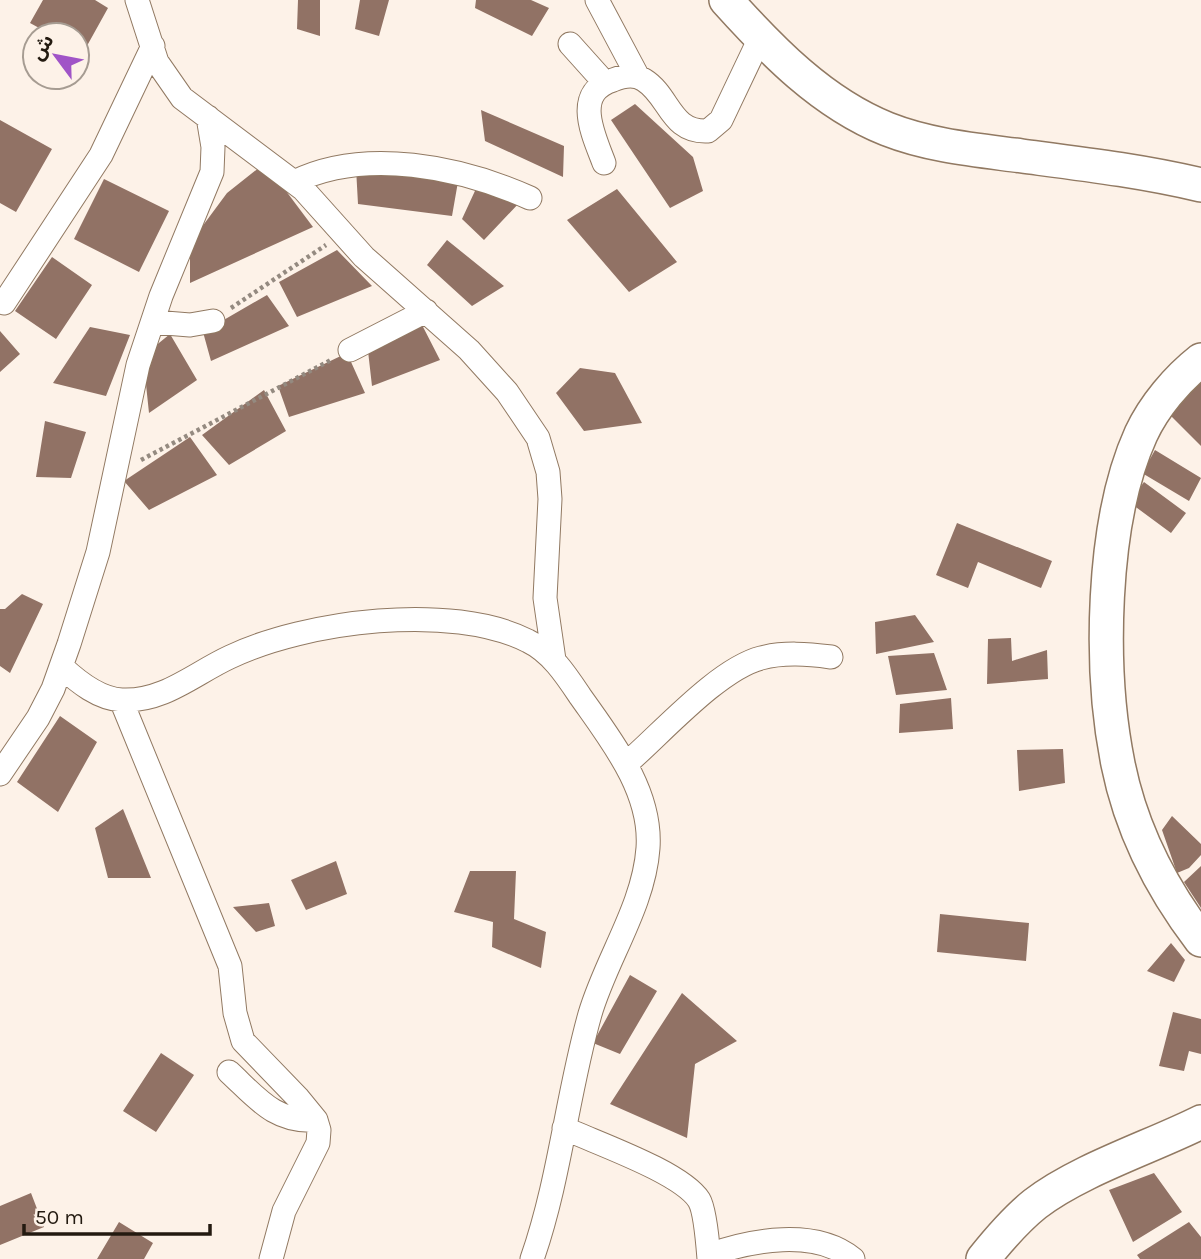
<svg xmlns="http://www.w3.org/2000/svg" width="1201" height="1259" font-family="Karla,'Noto Sans Arabic',sans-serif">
  <rect width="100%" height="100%" fill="#fdf2e8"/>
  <path fill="#917265" d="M43 0H95L108 8 83 53 77 49V35H52L30 23Z
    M298 0H320V36L297 29Z
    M360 0H389L379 36 355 29Z
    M476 0H531L549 8 532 36 475 8Z
    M635 104 693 157 703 191 670 208 611 120Z
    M481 110 564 146 563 177 485 141Z
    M0 120 52 149 16 212 0 203Z
    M265 163 313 227 190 283V243L227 193Z
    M356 168 459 176 452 216 358 204Z
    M104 179 169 211 139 272 74 239Z
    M480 180 520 202 484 240 462 219Z
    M617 189 677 262 629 292 567 220Z
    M447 240 504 286 472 306 427 265Z
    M337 250 372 286 297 317 279 282Z
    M52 257 92 285 56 339 15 311Z
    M267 295 289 326 211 361 203 332Z
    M420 321 440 360 372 386 368 351Z
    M90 327 130 335 106 396 53 383Z
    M0 331 20 354 0 372Z
    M170 334 197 380 149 413 143 356Z
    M347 353 365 393 289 417 278 386Z
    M580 368 615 373 642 423 584 431 556 393Z
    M1201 380V446L1168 413Z
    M264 390 286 431 229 465 202 435Z
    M45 421 86 432 71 478 36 477Z
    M190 437 217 475 149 510 124 481Z
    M1155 450 1201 478 1189 501 1142 473Z
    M1144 482 1186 513 1171 533 1129 502Z
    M957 523 1052 561 1041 588 978 562 968 588 936 575Z
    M22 594 43 604 10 673 0 666V609H5Z
    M915 615 934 642 876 654 875 622Z
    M1011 638 1012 661 1047 650 1048 679 987 684 988 639Z
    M934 653 947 690 896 695 888 656Z
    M951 698 953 729 899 733 900 704Z
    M60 716 97 742 58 812 17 782Z
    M1063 749 1065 783 1019 791 1017 750Z
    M123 809 151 878H108L95 828Z
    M1172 816 1201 844V855L1189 868 1177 873 1162 830Z
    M336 861 347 894 306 910 291 880Z
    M1201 866V908L1184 882Z
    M470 871H516L514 919 546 932 541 968 492 947 493 922 454 912Z
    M269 903 275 926 256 932 233 907Z
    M940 914 1029 923 1026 961 937 952Z
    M1171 943 1185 960 1174 982 1147 971Z
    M630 975 657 991 620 1054 593 1043Z
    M682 993 737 1041 695 1064 687 1138 610 1104Z
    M1173 1012 1201 1019V1054L1189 1051 1184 1071 1159 1066Z
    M161 1053 194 1075 156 1132 123 1111Z
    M1154 1173 1182 1212 1133 1242 1109 1190Z
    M31 1193 44 1227 0 1245V1206Z
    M119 1222 153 1243 144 1259H97Z
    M1189 1222 1201 1237V1259H1140L1137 1255Z"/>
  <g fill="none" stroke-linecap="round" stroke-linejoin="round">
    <g stroke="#917962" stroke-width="25">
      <path id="street" d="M137 0 157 62 182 98 303 189 364 257 469 350 507 392 538 438 548 472 550 499 545 598 554 660
        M597 0 638 77
        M570 44 605 83
        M604 163C594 136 572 93 613 80 623 76 635 74 644 80 670 96 670 133 708 131L721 120 760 38
        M294 182C365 147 461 167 530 198
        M4 303 101 155 153 46
        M153 322 190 325 213 321
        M350 350 426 311
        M62 667C78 682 99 699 122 700 164 702 195 673 230 657 305 621 452 602 528 641 551 652 566 675 580 696 611 740 652 791 648 848 644 906 606 959 590 1014 567 1095 560 1179 532 1259
        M121 700 230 966 235 1013 243 1041 298 1098 316 1120 319 1130 318 1143 284 1211 271 1259
        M626 764C661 734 718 669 761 658 784 652 808 654 831 657
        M0 774 38 718 53 689 69 644 98 552 138 365 161 296 212 172 213 147 208 117
        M229 1072C257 1098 275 1123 316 1120
        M564 1128C596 1143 681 1172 699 1200 705 1210 708 1246 709 1259
        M709 1255C751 1240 815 1228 853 1259"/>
    </g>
    <g stroke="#917962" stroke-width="36">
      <path id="secondary" d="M726 0C771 50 822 103 887 129 930 146 977 150 1022 156 1083 164 1142 171 1201 185
        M1201 360C1177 379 1154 406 1141 434 1101 522 1099 670 1118 764 1131 829 1162 889 1201 940
        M983 1259C999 1239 1015 1220 1035 1204 1079 1170 1151 1147 1201 1122"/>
    </g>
    <path stroke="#948a80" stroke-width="4.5" stroke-dasharray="3.5 3.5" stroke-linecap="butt" d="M231 308 326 245
      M141 460 331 360"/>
    <use href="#street" stroke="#fff" stroke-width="23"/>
    <use href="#secondary" stroke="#fff" stroke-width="33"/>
  </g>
  <g transform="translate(56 56) rotate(302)"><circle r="33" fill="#fdf2e8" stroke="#a69c92" stroke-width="2"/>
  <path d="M0-5L12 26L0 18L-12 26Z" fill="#a054c7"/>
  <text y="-10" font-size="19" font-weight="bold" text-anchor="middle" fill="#231a10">ش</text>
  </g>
  <path d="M24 1224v10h186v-10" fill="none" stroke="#231a10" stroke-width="3.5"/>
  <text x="35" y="1224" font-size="21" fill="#231a10" stroke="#fdf2e8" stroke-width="5" paint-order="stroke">50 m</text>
</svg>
